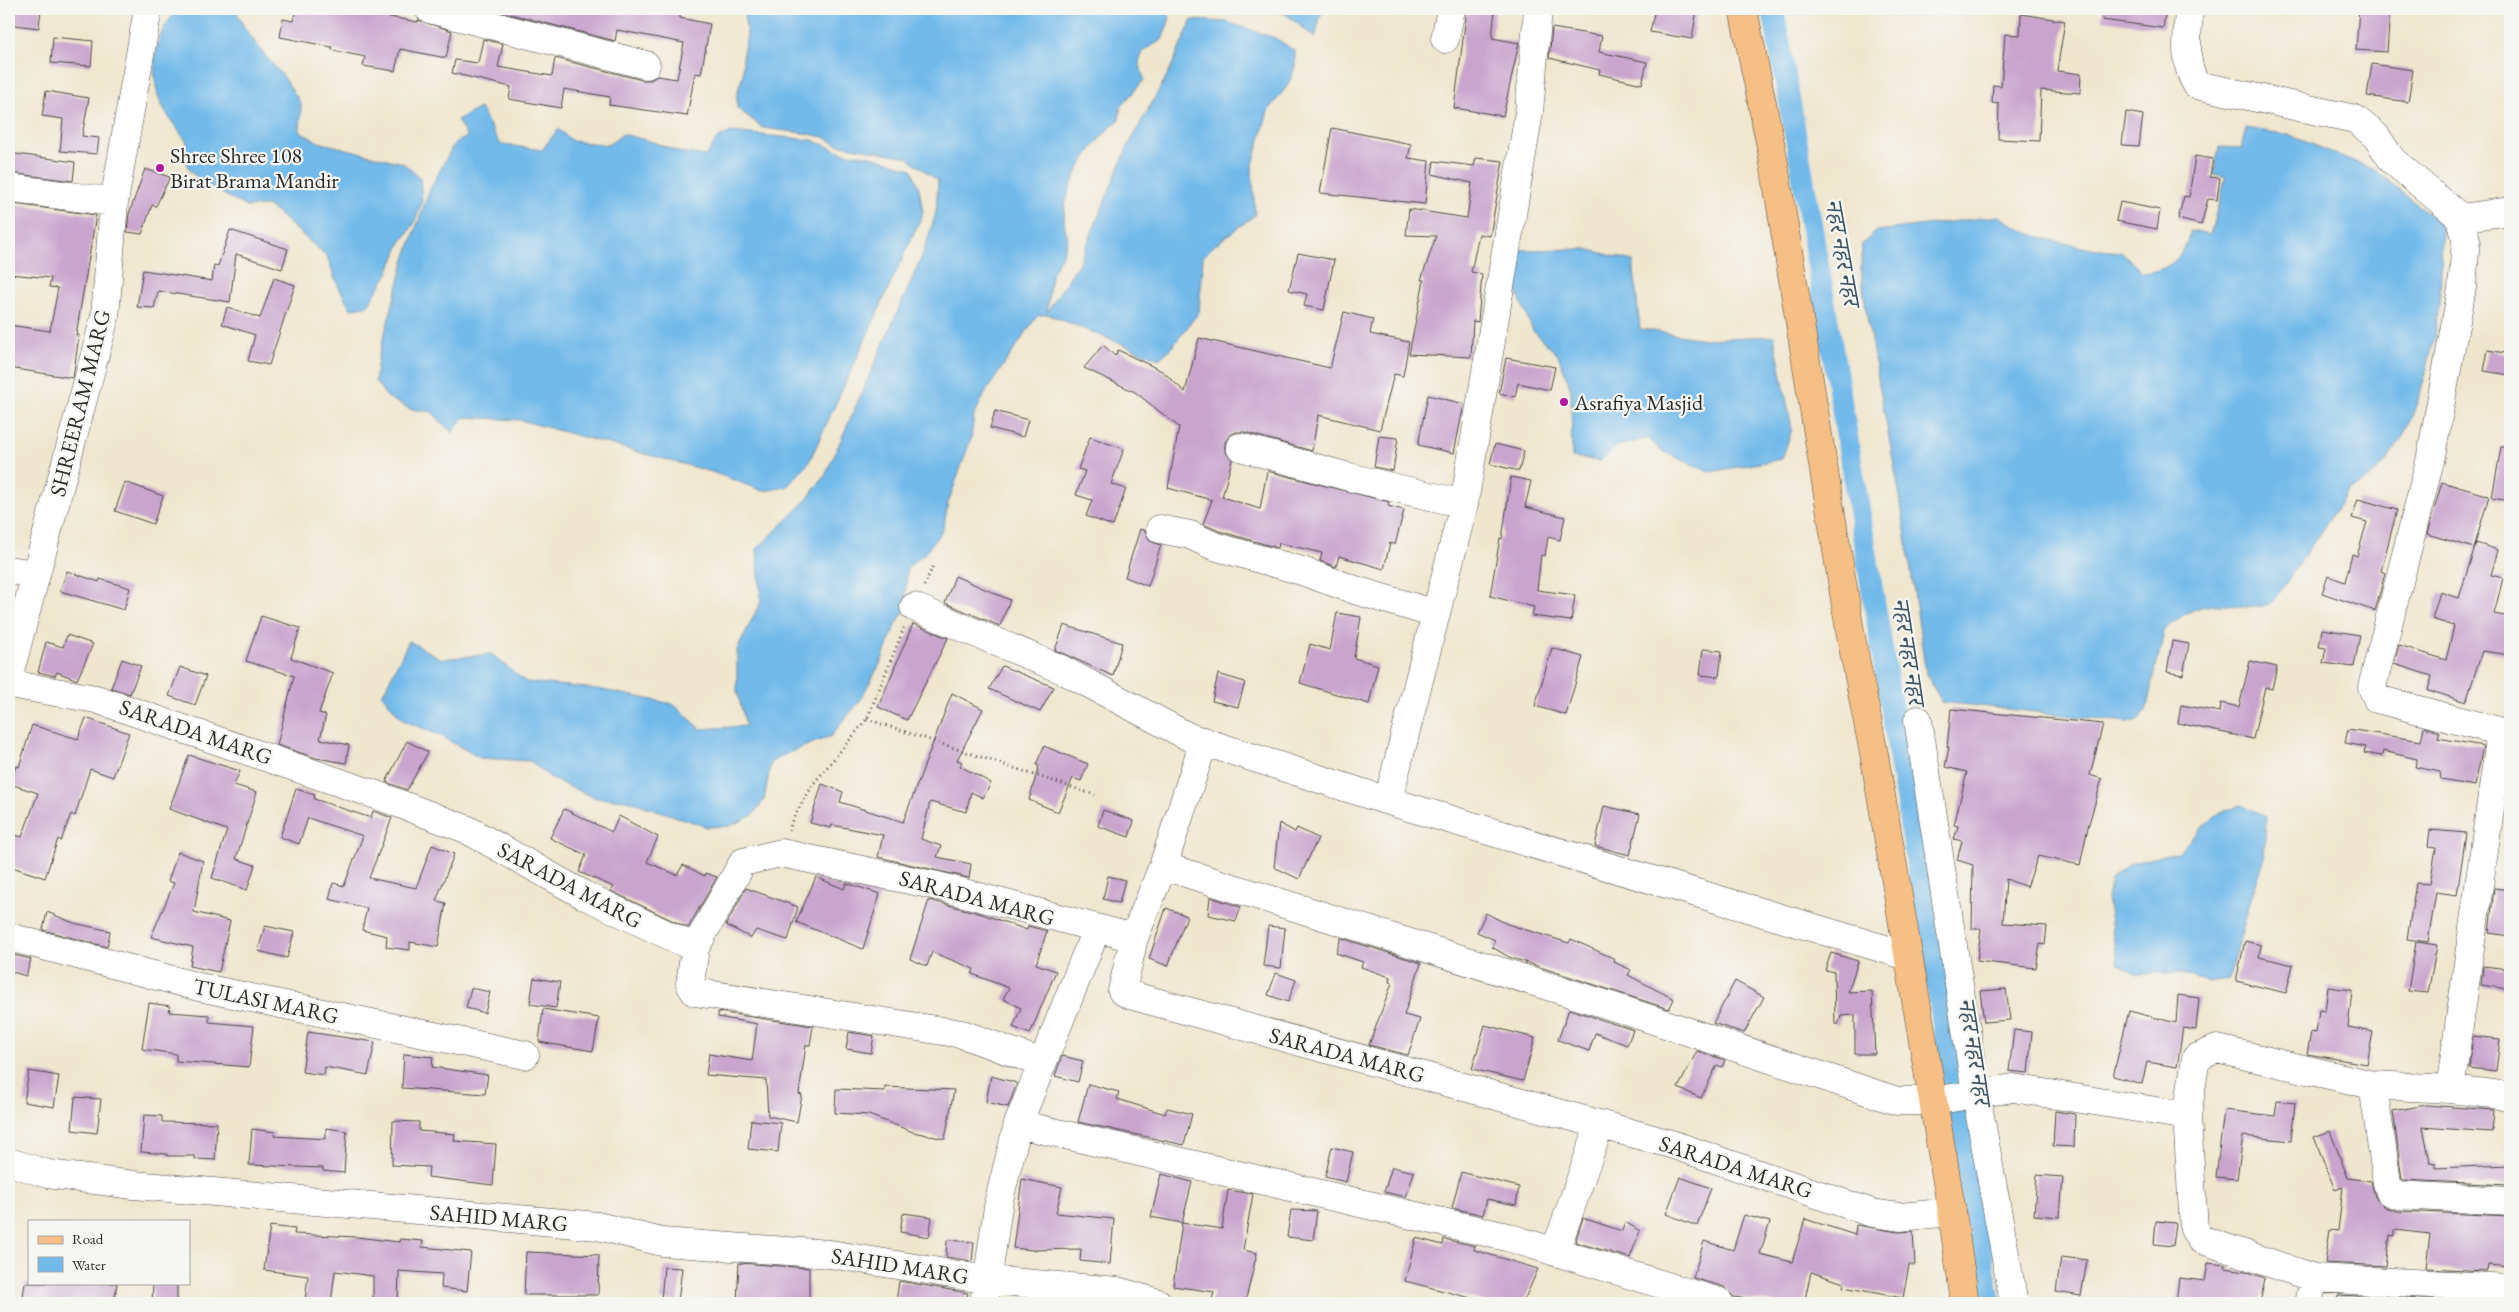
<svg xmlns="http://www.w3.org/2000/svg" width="2519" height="1312" font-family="'EB Garamond','Noto Serif Devanagari',serif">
  <rect width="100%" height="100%" fill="#f6f6f2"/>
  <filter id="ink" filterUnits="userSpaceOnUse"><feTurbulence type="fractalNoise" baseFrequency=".02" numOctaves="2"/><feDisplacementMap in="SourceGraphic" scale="10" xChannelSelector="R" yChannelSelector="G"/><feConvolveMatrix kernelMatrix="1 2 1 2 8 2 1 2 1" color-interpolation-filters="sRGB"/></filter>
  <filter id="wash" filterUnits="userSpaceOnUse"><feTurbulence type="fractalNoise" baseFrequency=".0096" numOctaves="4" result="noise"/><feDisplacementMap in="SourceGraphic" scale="20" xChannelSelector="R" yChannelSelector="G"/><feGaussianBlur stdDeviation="1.12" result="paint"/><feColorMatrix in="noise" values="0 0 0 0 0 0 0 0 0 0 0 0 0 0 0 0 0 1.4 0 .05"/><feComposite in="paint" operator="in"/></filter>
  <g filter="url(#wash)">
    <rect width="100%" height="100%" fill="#f0e6ce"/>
    <path fill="#72baea" stroke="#4e728a" d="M180 9 236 11 245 29 266 57 284 77 301 104 300 131 318 142 403 163 420 178 422 202 414 224 400 244 388 273 368 305 351 309 336 282 327 256 269 206 246 207 204 183 191 172 181 155 187 142C177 128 163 112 158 95 150 65 155 29 180 9Z
      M731 9H1167L1170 18 1162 40 1144 50 1139 61 1144 80 1121 106 1119 120C1090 142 1052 201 1068 237L1063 253 1051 275 1047 312 1079 263 1128 146 1169 72 1192 20 1227 22 1275 38 1295 51V67L1288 85 1268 111 1252 168 1255 215 1216 244 1203 257 1199 312 1172 347 1159 359 1047 314 1037 316 987 390 974 415 971 439 948 503 943 529 925 553 907 568 905 610 895 626 881 662 859 702 831 736 788 753 771 762 764 800 753 815 730 826 707 827 627 800 596 798 552 779 530 761 480 758 441 736 403 720 382 695 409 641 442 659 491 654 526 682 598 689 673 704 701 729 746 726 737 691V650L761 601 757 549 801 506 825 476 923 254 936 213 938 181 907 157 837 144 824 137 803 133 763 128 737 108V94L743 75V53L747 35 744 13Z
      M1268 9H1322L1315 38 1286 14Z
      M480 108 500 144 542 150 558 129 572 141 608 145 623 134 656 143 678 152 706 156 717 139 731 132 812 140 844 153 871 156 912 169 919 188 923 213 809 462 787 487 763 491 712 472 520 420 464 417 452 433 432 412 410 409 387 397 375 381 378 359 405 259 430 189 454 144 467 137 457 120Z
      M2246 128 2289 135 2373 169 2442 224C2441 255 2442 288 2437 319 2427 377 2409 464 2350 489L2273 602C2245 617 2218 591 2181 617 2174 622 2168 625 2164 632L2146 711 2139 720 2127 722 1942 702 1926 674 1901 503 1868 324 1861 269 1862 244 1877 231 1998 216 2028 233 2046 239 2091 249 2121 252 2143 273C2170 270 2184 258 2190 231L2210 235 2226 177 2214 174 2219 147 2241 148Z
      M1586 249 1633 261 1640 329 1704 339 1774 336 1792 429 1782 459 1709 472 1660 450 1648 438 1617 446 1601 461 1572 457 1571 389 1558 355 1533 331 1516 290 1520 250Z
      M2241 805 2266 816 2264 861 2251 898 2229 979 2207 982 2179 973H2135L2117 962 2107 897 2111 880 2129 864 2178 852 2215 815Z"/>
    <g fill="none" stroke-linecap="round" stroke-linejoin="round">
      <path stroke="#72baea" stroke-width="22" d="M1773 9C1851 439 1916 872 1990 1303"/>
    </g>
    <g id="blocks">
      <path fill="#c9a5ce" d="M15 9H41L39 28 13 25Z
        M296 9H356V11L418 22V20L452 31 446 58 400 49 395 71 363 66 365 57 332 50V47L280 37 283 19 293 21Z
        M491 9H654L680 14V18L710 24 701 74 695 73 687 116 609 105 610 97 564 89 561 108 509 99 511 87 452 73 455 60 478 63 483 39 503 44 498 67 552 76 555 58 642 80H651L657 76 677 79 684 43 617 30 615 41Z
        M1467 9H1495L1492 38 1519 43 1503 116 1454 108Z
        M1655 9H1697L1692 39 1650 32Z
        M2103 9H2166L2163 28 2102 20Z
        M2359 9H2390L2387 52 2356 50Z
        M2021 14 2065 21 2057 71 2081 74 2080 93 2041 90 2039 141 1998 139 1999 104 1992 103 1993 85 2001 86 2005 34 2020 35Z
        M1552 28 1602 36 1599 52 1647 62 1642 84 1599 74 1600 70 1549 58Z
        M53 37 93 41 91 66 51 63Z
        M2372 64 2413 70 2408 102 2367 96Z
        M46 91 89 98 82 136 99 138 97 154 60 151 63 119 42 116Z
        M2126 112 2143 115 2139 146 2122 145Z
        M1332 128 1411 144 1408 158 1429 161 1425 204 1320 193Z
        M9 153 75 162 73 181 9 173Z
        M2195 156 2213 159 2210 177 2220 178 2217 200 2208 199 2201 225 2178 219 2184 196 2189 197Z
        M1476 158 1503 161 1490 236 1479 234 1471 272 1482 274 1478 322 1473 321 1471 357 1409 354 1424 280H1421L1436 236 1406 235 1409 209 1467 218 1472 183 1432 174 1434 161 1474 166Z
        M145 169 170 177 156 206 152 205 142 234 127 232 129 214Z
        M2120 202 2160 210 2157 229 2116 221Z
        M14 204 96 215 76 335H79L73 378 9 368V325L50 331 58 288 49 287 51 278 9 274V228H11Z
        M230 230 288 249 282 269 236 254 230 302 158 291 154 308 137 307 143 270 212 281 214 265 218 266Z
        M1298 253 1334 260 1324 310 1304 306 1307 294 1289 290Z
        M274 278 295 285 269 365 248 361 255 335 222 324 227 307 260 318Z
        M1344 312 1373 319 1370 334 1409 342 1403 376 1394 374 1380 430 1318 415 1312 451 1244 432H1236L1229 436 1225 443V451L1232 460 1222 497 1260 509 1267 471 1389 502 1388 506 1404 510 1395 545 1390 543 1384 569 1339 556 1336 567 1320 561 1322 553 1279 543 1278 548 1219 531 1203 524 1212 500 1168 488 1179 427 1135 392 1084 368 1103 345 1115 356 1118 350 1162 371 1185 392 1199 338 1330 368Z
        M2488 350 2510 354V375L2484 371Z
        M1506 358 1555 367 1550 390 1518 383 1515 397 1499 393Z
        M1428 395 1464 404 1454 453 1418 445Z
        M995 411 1028 420 1023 437 990 428Z
        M1379 436 1398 438 1393 471 1374 467Z
        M1090 437 1124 449 1111 484 1126 489 1113 526 1086 516 1092 500 1076 495 1085 471 1078 469Z
        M1495 444 1524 451 1519 471 1490 464Z
        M2501 447H2510V501L2492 498Z
        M1511 477 1531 481 1525 507 1565 517 1560 540 1548 537 1545 556 1541 555 1537 590 1575 595 1571 621 1532 616 1534 607 1490 596 1500 538 1502 539Z
        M125 482 163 496 153 524 115 511Z
        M2442 482 2489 496 2474 548 2427 534Z
        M2358 499 2397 510 2381 571 2385 573 2375 611 2322 593 2328 576 2345 582 2352 554 2357 556 2367 522 2352 518Z
        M1140 529 1145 531 1150 541 1161 545 1148 586 1125 577Z
        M2476 543 2498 550 2491 575 2503 578 2494 614 2510 617V655L2482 651 2466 702 2428 690 2432 676 2394 664 2399 645 2446 660 2454 626 2432 619 2440 592 2459 598Z
        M67 571 99 582 100 579 130 588 124 610 60 591Z
        M955 576 1010 600 1000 626 945 603Z
        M1337 613 1361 617 1354 658 1378 665 1369 704 1300 683 1310 644 1330 650Z
        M261 616 300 628 291 658 333 673 319 713 326 715 320 739 349 745 346 763 316 758 277 745 294 676 246 661Z
        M913 624 948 638 907 720 878 707Z
        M1064 625 1122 643 1113 676 1055 650Z
        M2322 629 2360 635 2354 667 2323 663 2326 648 2319 647Z
        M67 635 93 644 77 680 57 672 55 676 38 672 46 642 63 647Z
        M2172 641 2189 644 2183 675 2167 672Z
        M1552 648 1583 657 1566 715 1535 706Z
        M1703 649 1722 651 1719 677 1700 675Z
        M122 659 141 666 130 694 111 688Z
        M2250 661 2277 667 2272 689 2265 687 2253 739 2178 723 2181 705 2220 712 2221 703 2239 707Z
        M1002 666 1054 687 1040 712 989 689Z
        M180 667 206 676 195 705 169 696Z
        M1218 674 1245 682 1238 707 1212 701Z
        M952 693 983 709 957 760 962 762 960 766 991 783 983 798 971 792 966 812 930 802 921 839 941 846 937 857 971 864 969 878 878 857 883 835 832 825 831 828 810 823 822 784 843 792 840 802 903 822Z
        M1951 709 2103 724 2090 775 2102 779 2088 827 2080 865 2038 856 2027 887 2006 879 2003 923 2047 926 2045 945 2040 944 2036 968 1977 961 1981 929H1972L1973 865 1957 860 1962 841 1954 839 1958 826 1954 825 1967 772 1945 767 1949 747H1947Z
        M86 718 129 733 113 777 90 769 75 816 71 814 61 841 58 839 45 878 9 866V833L22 837 38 793 10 784 16 766 19 767 32 725 78 739Z
        M2424 727 2440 732 2438 738 2483 746 2475 786 2441 780 2440 772 2415 767 2417 759 2383 751 2382 756 2364 753 2366 747 2345 743 2348 729 2421 741Z
        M407 741 428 752 407 790 386 782Z
        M1044 746 1088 764 1081 781 1073 778 1058 812 1029 800 1039 766 1036 765Z
        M189 755 240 771 234 785 257 792 236 859 255 865 247 890 212 878 227 830 169 809Z
        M296 789 315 795 314 799 371 818 373 811 392 818 369 878 416 888 432 845 454 854 436 901 446 903 438 947 410 942V950L386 947 387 936 362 930 367 908 329 899 333 883 344 886 363 836 308 818 299 844 280 837Z
        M1604 806 1640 814 1630 855 1595 846Z
        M564 809 612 832 619 816 658 837 647 862 677 875 683 865 705 876V873L717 877 688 928 611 891 614 887 579 872 586 855 550 838Z
        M1103 810 1134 821 1129 837 1098 826Z
        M1279 823 1295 832 1297 828 1318 838 1299 879 1274 867Z
        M2430 830 2466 833 2457 895 2436 892 2428 942 2407 939 2416 883 2430 884 2436 848 2428 847Z
        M178 852 203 861 194 912 230 921 219 972 190 966 193 947 151 937 174 883 168 881Z
        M1108 876 1125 880 1119 903 1103 899Z
        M816 877 844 889 846 883 880 894 863 949 796 922Z
        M746 888 798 907 788 940 756 930 751 938 726 925Z
        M2494 888 2510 890V936L2489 933Z
        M1210 897 1241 907 1236 921 1208 915Z
        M929 900 982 914 1027 930 1028 926 1047 931 1036 964 1056 971 1030 1034 1013 1027 1021 1008 1003 999 1009 988 972 974 974 969 932 952 927 966 910 959Z
        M1166 908 1187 916 1168 966 1149 959Z
        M47 912 74 923 110 931 107 947 43 930Z
        M1486 913 1507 924 1569 943 1571 939 1615 959 1614 962 1631 970 1628 975 1674 999 1669 1009 1509 957 1492 947 1495 940 1477 932Z
        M265 926 294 932 287 958 258 951Z
        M1268 926 1285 928 1281 968 1263 966Z
        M1341 938 1421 963 1404 1015 1420 1019 1408 1055 1369 1045 1392 983 1389 982 1390 977 1361 967 1363 962 1336 953Z
        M2245 941 2261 945 2259 957 2293 965 2286 993 2236 981Z
        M2416 942 2437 945 2428 993 2408 991Z
        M1831 953 1858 961 1848 992 1872 991 1875 1054H1855V1015L1841 1016 1838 1025 1835 1024 1834 972 1825 970Z
        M10 954 31 959 26 976 9 971Z
        M2483 966 2510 969 2509 989 2481 985Z
        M1276 973 1296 980 1288 1002 1268 995Z
        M534 978 560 982 556 1008 530 1004Z
        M1735 981 1764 997 1744 1033 1713 1023Z
        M2328 987 2352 990 2348 1027 2373 1032 2367 1064 2307 1054 2311 1032 2316 1033 2319 1010 2325 1011Z
        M471 988 490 992 485 1013 466 1008Z
        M2006 989 2010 1020 1984 1022 1980 991Z
        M2178 995 2199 998 2196 1030 2183 1028 2177 1067 2147 1062 2142 1084 2113 1076 2129 1011 2176 1023Z
        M149 1003 170 1006 169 1012 209 1015V1022L254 1026 249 1067 176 1061V1054L142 1049Z
        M543 1009 599 1018 593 1051 539 1042Z
        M1569 1009 1633 1030 1627 1045 1595 1033 1589 1051 1558 1040Z
        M718 1012 813 1026 810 1045H806L799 1094 802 1095 797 1122 768 1116 766 1080 706 1075 709 1054 752 1061 757 1024 718 1017Z
        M1485 1025 1535 1038 1523 1081 1472 1069Z
        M2014 1030 2032 1032 2028 1073 2009 1071Z
        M308 1032 375 1042 368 1075 325 1067 324 1075 302 1072Z
        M849 1032 874 1036 871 1053 846 1049Z
        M2473 1036 2500 1039 2496 1071 2469 1068Z
        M1697 1051 1725 1060 1722 1067 1717 1065 1701 1098 1678 1088Z
        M404 1054 433 1057 432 1067 488 1075 485 1094 402 1088Z
        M1062 1056 1083 1061 1078 1082 1055 1076Z
        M29 1071 59 1076 54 1107 24 1102Z
        M991 1076 1017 1083 1008 1107 986 1102Z
        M1088 1084 1119 1092 1117 1099 1165 1114 1167 1108 1192 1114 1184 1145 1078 1122Z
        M885 1087 954 1090 945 1139 913 1132 869 1115 835 1113 836 1089 885 1091Z
        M75 1097 101 1099 97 1133 72 1130Z
        M2277 1101 2295 1103 2291 1141 2243 1136 2237 1179 2216 1177 2224 1110 2275 1116Z
        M2426 1105 2494 1110 2492 1132 2423 1127 2430 1162 2436 1163V1168L2510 1165V1185L2402 1180 2393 1111Z
        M2055 1111 2075 1114 2074 1147 2053 1146Z
        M144 1115 162 1116V1122L217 1123 215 1160 195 1159V1156H167V1154L141 1152Z
        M751 1120 781 1123 778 1152 748 1149Z
        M393 1121 419 1122V1131L455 1134 454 1141 496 1144 493 1185 428 1177 429 1167 392 1165Z
        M326 1128 347 1131 344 1173 323 1171V1168L249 1165 252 1129 275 1132 274 1136 326 1139Z
        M2330 1131 2348 1178 2371 1181 2375 1197 2385 1207 2397 1211 2510 1216V1267L2488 1265 2487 1271 2426 1268 2430 1234 2394 1230V1236L2390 1235 2386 1266 2325 1263 2330 1230 2338 1231 2343 1187 2335 1190 2314 1137Z
        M1332 1147 1353 1152 1346 1182 1325 1177Z
        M1392 1167 1414 1172 1406 1197 1384 1192Z
        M1461 1172 1519 1187 1516 1205 1487 1199 1483 1215 1452 1208Z
        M1161 1174 1192 1182 1182 1223 1151 1217Z
        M2037 1175 2063 1177 2060 1217 2034 1215Z
        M1680 1177 1711 1188 1697 1226 1666 1214Z
        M1022 1179 1062 1187 1056 1213 1114 1219 1110 1264 1080 1261 1081 1249 1032 1250 1013 1248Z
        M1228 1190 1253 1194 1243 1250 1257 1253 1245 1303H1211L1214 1292 1173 1286 1182 1223 1222 1229Z
        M1291 1210 1317 1211 1313 1240 1287 1237Z
        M903 1213 932 1217 929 1237 900 1232Z
        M1744 1215 1770 1222 1760 1254 1792 1262 1805 1219 1855 1235 1856 1225 1898 1232 1913 1231 1915 1265H1909L1903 1298 1843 1287 1844 1283 1811 1272 1804 1303H1773L1734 1297 1724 1287 1693 1278 1704 1241 1733 1250Z
        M1583 1218 1622 1231 1625 1222 1640 1231 1630 1258 1575 1242Z
        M2156 1221 2176 1223 2173 1246 2154 1244Z
        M270 1226 295 1229 294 1234 356 1237 399 1242 400 1239 423 1241 422 1247 471 1252 467 1291 441 1288 442 1274 399 1271 398 1303H373V1276L335 1271 331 1303 305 1301 308 1276 264 1270Z
        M1416 1238 1443 1245 1444 1239 1475 1246 1474 1250 1538 1269 1523 1303H1490L1405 1281Z
        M947 1240 974 1242 972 1261 946 1257Z
        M526 1252 599 1255 598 1295H524Z
        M2061 1257 2087 1260 2081 1296 2056 1292Z
        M739 1263 809 1268V1302H737Z
        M2208 1263 2226 1265 2225 1268 2245 1271 2265 1278 2260 1303H2176L2179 1278 2205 1281Z
        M664 1267 682 1268 678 1302 661 1300Z
        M899 1281 968 1293 966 1303H896Z
        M25 1283H117L114 1303H22Z
        M153 1283H177V1303H152Z
        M2338 1295 2483 1302 2336 1303Z"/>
    </g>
  </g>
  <g filter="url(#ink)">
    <use href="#blocks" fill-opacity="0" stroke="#494743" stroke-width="1"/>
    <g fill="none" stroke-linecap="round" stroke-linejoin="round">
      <g stroke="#494743" stroke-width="29">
        <path id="minor" d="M429 9 646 65
          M2189 9C2188 35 2182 63 2197 85L2355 119 2376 136 2392 160 2461 218 2466 240 2462 288 2430 461 2372 687 2377 699 2495 730 2500 739 2450 1089
          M1445 39 1451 9
          M9 188 114 202
          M2461 218 2510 211
          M1240 447 1349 477 1464 504
          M1160 529 1190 535 1214 546 1302 571 1355 590 1436 614
          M9 570 36 574
          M914 607 1063 670 1189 737 1388 801 1908 956
          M9 675 105 317 114 202 148 9
          M9 684 96 699 379 796 466 829 584 895 695 948
          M1918 720 1976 1094 2014 1303
          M1388 801 1464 504 1529 112 1538 9
          M1163 866 1204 741
          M9 937 199 987 525 1055
          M1042 1063 962 1034 695 992 690 984 695 948 743 862 781 853 938 886 1134 938
          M2373 1085 2387 1183 2390 1192 2398 1195 2510 1201
          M2187 1116 2194 1229 2200 1239 2314 1278 2510 1288
          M1018 1124 1507 1237 1719 1302
          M9 1162 48 1174 134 1185 598 1226 662 1242 830 1254 988 1280 1117 1291 1158 1303
          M1952 1212 1900 1217 1872 1213 1671 1144 1130 995 1122 991 1134 938 1163 866 1605 1004 1897 1101H1933L2013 1088 2187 1116 2196 1058 2217 1049 2373 1085 2450 1089 2510 1096
          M1555 1252 1600 1124
          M984 1303 999 1200 1018 1124 1096 930
          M2308 1303 2314 1278"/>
      </g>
      <g stroke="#494743" stroke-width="29">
        <path id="major" d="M1743 9 1772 152 1851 637 1874 754 1952 1212 1965 1303"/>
      </g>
      <path stroke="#494743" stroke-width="3" stroke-dasharray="1 4" stroke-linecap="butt" d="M924 586 933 566
        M867 719 1095 795
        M789 831 792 820 814 783 867 719 904 628"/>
      <use href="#minor" stroke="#fff" stroke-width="28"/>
      <use href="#major" stroke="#f5bf86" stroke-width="28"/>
    </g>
  </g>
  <g fill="#b5179e" stroke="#f6f6f2" stroke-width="2">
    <circle cx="160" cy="168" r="5"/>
    <circle cx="1564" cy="402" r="5"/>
  </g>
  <g text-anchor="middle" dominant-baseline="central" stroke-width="4.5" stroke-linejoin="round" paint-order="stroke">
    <g font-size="22" fill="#2b2b2b" stroke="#f6f6f2" text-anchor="start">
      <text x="170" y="155">Shree Shree 108<tspan x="170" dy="25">Birat Brama Mandir</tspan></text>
      <text x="1574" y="402">Asrafiya Masjid</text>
    </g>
    <g font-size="22" fill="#2b2b2b" stroke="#f6f6f2">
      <text transform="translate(80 403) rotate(-76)">SHREERAM MARG</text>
      <text transform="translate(196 732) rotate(19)">SARADA MARG</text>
      <text transform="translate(570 885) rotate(28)">SARADA MARG</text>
      <text transform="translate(977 898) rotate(15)">SARADA MARG</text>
      <text transform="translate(266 1001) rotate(12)">TULASI MARG</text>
      <text transform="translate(1347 1055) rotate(15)">SARADA MARG</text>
      <text transform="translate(1736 1167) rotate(18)">SARADA MARG</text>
      <text transform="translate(499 1218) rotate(5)">SAHID MARG</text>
      <text transform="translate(900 1266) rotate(9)">SAHID MARG</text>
    </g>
    <g font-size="24" font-style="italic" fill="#405664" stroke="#f6f6f2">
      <text transform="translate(1843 252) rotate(80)">नहर नहर नहर</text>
      <text transform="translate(1909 651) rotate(81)">नहर नहर नहर</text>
      <text transform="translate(1975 1051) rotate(81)">नहर नहर नहर</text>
    </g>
  </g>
  <rect width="2519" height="1312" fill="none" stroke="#f6f6f2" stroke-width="30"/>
  <rect x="28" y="1220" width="162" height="65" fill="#f6f6f2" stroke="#a5a5a2"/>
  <rect x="38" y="1236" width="25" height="8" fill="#f5bf86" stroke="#a5a5a2"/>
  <text x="72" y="1244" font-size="15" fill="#2b2b2b">Road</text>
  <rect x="38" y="1257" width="25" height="15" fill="#72baea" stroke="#a5a5a2"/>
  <text x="72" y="1270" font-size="15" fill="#2b2b2b">Water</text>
</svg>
